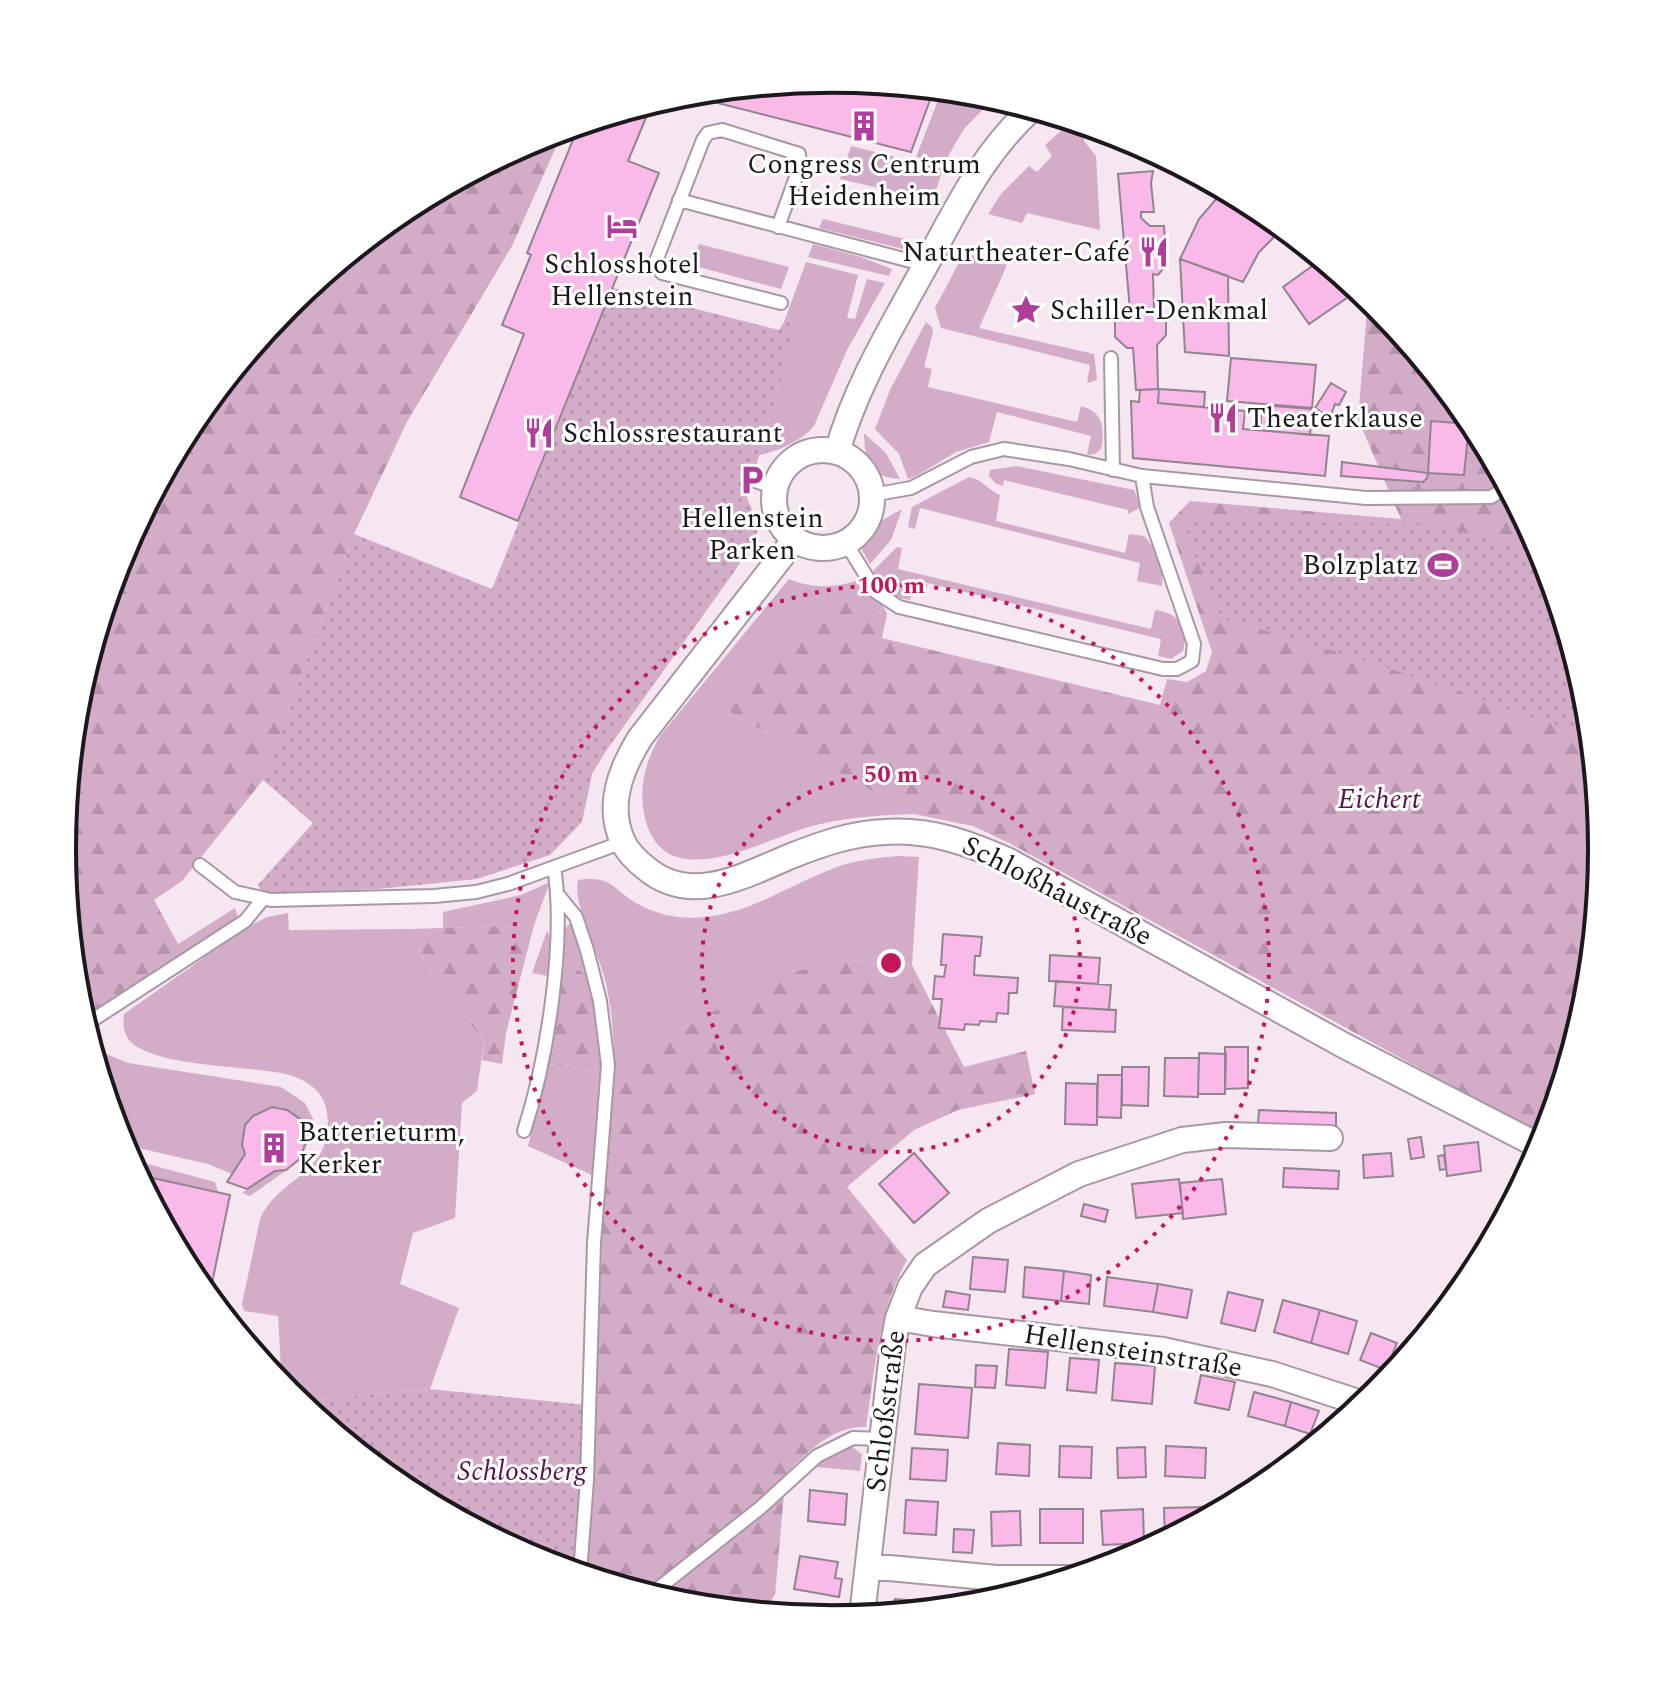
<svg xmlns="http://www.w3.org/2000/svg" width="1664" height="1698" font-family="Spectral,serif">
  <defs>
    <pattern id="forest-firs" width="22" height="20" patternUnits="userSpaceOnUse" patternTransform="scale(2)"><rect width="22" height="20" fill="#d3acc8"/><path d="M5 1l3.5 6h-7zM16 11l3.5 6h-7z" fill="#b593ab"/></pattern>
    <pattern id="park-dots" width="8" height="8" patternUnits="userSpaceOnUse" patternTransform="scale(2)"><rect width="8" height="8" fill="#d3acc8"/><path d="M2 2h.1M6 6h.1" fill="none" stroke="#b593ab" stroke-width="1.8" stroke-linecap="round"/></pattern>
  </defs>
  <rect width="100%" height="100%" fill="#f5e6f1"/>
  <path fill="#d3acc8" d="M942 90 983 94 989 103 964 129 944 163 916 157Z
    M1072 121 1084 125V141L1096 156 1100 230 1027 213 1022 223 988 214 1001 194 1029 166 1037 172 1052 156 1045 145Z
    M851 146 943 169 936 190 925 199 840 179Z
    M823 219 909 240 903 249 819 228Z
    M699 244 789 267 781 289 691 265Z
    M813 244 861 257 892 269 889 276 808 257Z
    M964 253 1007 265 979 328 1094 354 1097 378 1095 381 1087 383 1090 365 941 328 935 308Z
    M806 262 858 275 847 318 855 319 867 279 885 283 847 350 814 426C802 441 778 451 759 455L796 325 784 322Z
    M926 322 932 327 933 332 924 367 932 369 928 387 1077 422 1081 406C1103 412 1105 428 1101 449L1095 454 1087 455 1091 436 997 412 989 442 956 452 918 475 908 479 899 454 875 429 890 390Z
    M864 433 886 453 900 479C869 477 865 461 864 433Z
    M1016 466 1134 490 1140 504 1138 509 1128 514V510L1004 480 1003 486 995 483 989 476 990 470Z
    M969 477C982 479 988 490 1000 495L996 521 1125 553 1129 534 1144 536C1157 549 1164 567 1162 586L1137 581 1140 563 920 508 915 529 908 527 912 507Z
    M902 509 891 540 870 564 861 548C872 525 880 521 902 509Z
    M897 547 902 548 898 569 1151 629 1155 610C1178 613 1190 626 1183 651L1171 659 1158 656 1161 639 915 580 910 600C890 596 883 590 873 571Z
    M789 579C813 589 834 588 859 580 866 593 882 600 887 614L866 608 728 711 914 814C881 815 849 817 816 825 768 836 665 901 645 818 638 788 645 762 660 736Z
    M898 856 919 857 912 965 841 962 780 974 614 1067C614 1038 612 1008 605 980 599 954 572 904 578 880 612 875 612 889 638 904 658 915 682 920 704 917 752 913 792 883 837 867 856 860 878 858 898 856Z
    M550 882 534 925 443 928V912L521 895Z
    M288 913 289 930 412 929 428 970 484 1041 477 1091 462 1103 455 1218 413 1233 400 1284 459 1308 430 1389 297 1401 282 1387 278 1316 244 1311 242 1304 260 1219C279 1176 335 1174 327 1113 324 1091 309 1082 290 1075 250 1065 161 1068 132 1043 123 1035 123 1025 124 1014L246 928 267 917Z
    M573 923 589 977 561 958 564 932 568 925Z
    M547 931 551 939 548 976 532 973Z
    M92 1048 128 1063 281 1087 305 1103 313 1119 312 1131 302 1159 250 1196 242 1193 275 1171 287 1170 301 1158 305 1150 307 1136 300 1119 280 1107C254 1108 236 1128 245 1154L232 1174 208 1164 121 1144Z
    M548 1064 601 1071 592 1175 528 1146Z
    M129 1159 215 1182 218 1192 138 1177Z
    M852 1447 862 1454 860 1471 815 1467 837 1452Z"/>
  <path fill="url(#forest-firs)" d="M564 129 512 246 407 422 354 534 263 780 182 881 154 900 178 944 235 908 239 920 83 1018 77 999 62 849 77 698 121 554 192 421 288 304 405 209 538 137Z
    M1368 298 1472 422 1544 555 1587 699 1602 849 1587 1000 1546 1134 1512 1119 1009 843 973 826 914 814 728 711 828 597 853 592 866 608 887 614 882 638 1160 705 1167 679 1187 682 1206 671 1212 652 1169 523 1190 501 1401 519 1358 419Z
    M534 925 506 1033 502 1064 482 1060 484 1041 428 970 412 929Z
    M561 958 589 977 597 1015 601 1071 548 1064Z
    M841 962 912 965 964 1067 1026 1051 1035 1094 958 1110 914 1130 847 1187 907 1260C878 1311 875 1370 866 1427 829 1425 802 1459 777 1482L784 1494 775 1594 764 1612 681 1604 586 1575 593 1488 602 1241 614 1067 780 974Z"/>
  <path fill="url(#park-dots)" d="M613 288 779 330 784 322 796 325 747 498 759 526 755 538 734 572 606 751 592 774 582 822 550 855 477 879 378 889 263 893 258 885 313 823 263 780 354 534 492 589Z
    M1270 522 1434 525 1529 548 1546 564 1587 699 1590 736 1364 660 1222 618 1186 534 1195 523Z
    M430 1389 595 1406 593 1488 586 1575 537 1560 404 1489 297 1401Z"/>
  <path fill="#f9b9e9" stroke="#92848e" stroke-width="2" d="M832 79 934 89 911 152 706 100 708 91Z
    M652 103 628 161 659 173 518 521 460 497 524 334 502 325 531 255 527 253 579 125Z
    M1153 171 1151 183 1154 212H1141V218L1150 226H1164L1167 264 1158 275 1153 274 1154 309 1166 320V335L1157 345 1158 389 1136 390 1133 348H1127L1115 337V322L1123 311 1130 310 1118 174Z
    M1218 186 1260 209 1283 228 1259 252 1243 282 1180 259 1199 219 1223 191Z
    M1180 259 1228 276 1229 356 1185 352Z
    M1322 259 1342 276 1354 293 1309 324 1283 287Z
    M1231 358 1316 365 1312 408 1227 401Z
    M1331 383 1346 392 1339 405 1335 404 1330 418 1315 408Z
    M1159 389 1205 392 1204 407 1158 403Z
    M1159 389 1158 403 1245 411 1243 429 1329 436 1325 476 1133 458 1131 401 1139 402 1140 390Z
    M1262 405 1312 409 1310 435 1260 430Z
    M1431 421 1469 424 1464 475 1428 473Z
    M1342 462 1428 473 1427 478 1423 482 1341 476Z
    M943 934 982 937 980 956H975L974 975 1018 978 1017 993H1009L1008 1014 997 1013 996 1022 980 1021 979 1025 965 1024 964 1030 939 1028 942 999H933L935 976 944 977 946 965H941Z
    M1050 955 1100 958 1098 984 1049 981Z
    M1056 981 1111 985 1109 1010 1054 1006Z
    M1063 1007 1116 1010 1115 1032 1062 1030Z
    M1225 1047H1248V1088L1225 1089Z
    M1199 1053 1226 1054 1225 1094H1198Z
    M1165 1058H1199L1198 1097 1164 1096Z
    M1122 1067H1149L1148 1106 1122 1105Z
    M1098 1075H1122L1121 1118 1097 1117Z
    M1066 1083 1097 1084V1125L1065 1124Z
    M272 1107 287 1110 300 1119 307 1136 301 1158 286 1170 275 1171 247 1189 227 1182 245 1154 242 1145 245 1125 253 1116Z
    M1259 1110 1336 1113V1127L1258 1124Z
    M1421 1137 1424 1157 1411 1159 1408 1139Z
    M1478 1142 1481 1171 1447 1176 1444 1146Z
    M914 1153 949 1193 914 1223 879 1184Z
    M1391 1153 1393 1176 1364 1178 1363 1155Z
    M1444 1155 1446 1169 1440 1170 1438 1156Z
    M1284 1168 1339 1171 1338 1189 1283 1187Z
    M139 1175 230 1195 209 1298 192 1276Z
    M1179 1179 1183 1213 1136 1218 1132 1184Z
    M1222 1179 1226 1214 1183 1219 1180 1183Z
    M1084 1204 1108 1210 1105 1222 1081 1216Z
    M973 1257 1008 1260 1005 1292 970 1289Z
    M1025 1267 1064 1271 1061 1301 1023 1297Z
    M1064 1271 1091 1275 1089 1304 1061 1301Z
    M1107 1277 1158 1284 1153 1312 1104 1306Z
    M1158 1284 1192 1290 1187 1318 1153 1312Z
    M946 1291 970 1295 968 1310 943 1307Z
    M1228 1292 1263 1300 1255 1331 1221 1323Z
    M1283 1300 1320 1310 1311 1343 1274 1332Z
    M1320 1310 1357 1321 1348 1354 1311 1343Z
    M1371 1333 1397 1343 1386 1370 1360 1360Z
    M1009 1349 1048 1352 1045 1388 1006 1385Z
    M1070 1358 1099 1360 1096 1393 1067 1390Z
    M1115 1363 1155 1366 1152 1404 1112 1400Z
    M976 1365 997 1366 995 1388 975 1387Z
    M1201 1375 1235 1382 1229 1410 1195 1403Z
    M919 1384 972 1388 968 1438 915 1434Z
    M1254 1392 1291 1402 1285 1426 1248 1416Z
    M1291 1402 1319 1411 1310 1434 1285 1426Z
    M998 1443 1030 1445 1029 1476 996 1474Z
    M1060 1446 1092 1447 1091 1478 1059 1477Z
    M1166 1446 1206 1448 1205 1478 1165 1476Z
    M1145 1447 1146 1477 1118 1478 1117 1448Z
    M912 1448 948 1450 946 1481 910 1479Z
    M810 1490 847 1494 845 1525 808 1521Z
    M906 1500 938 1502 936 1535 904 1533Z
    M1203 1507V1519L1165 1540 1164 1508Z
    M1040 1509H1083V1543H1040Z
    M1143 1509 1144 1543 1103 1545 1101 1511Z
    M1020 1511 1021 1545 992 1546 991 1512Z
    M954 1529 974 1530 972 1553 953 1552Z
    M800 1556 838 1562 835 1578 842 1579 839 1597 794 1589Z
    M980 1596 1004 1598 980 1604Z
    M895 1599 929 1602V1609L894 1613Z"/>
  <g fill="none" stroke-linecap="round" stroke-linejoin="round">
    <g stroke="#a799a3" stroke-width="16">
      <path id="lane" d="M679 200 926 265
        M778 227 800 166 799 154 722 130 708 133 703 140 656 261 658 268 662 273 781 303
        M1111 358 1113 470
        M752 480 776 488
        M872 495 911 488 971 457 1004 449 1069 459 1142 476 1366 498 1491 497 1507 487
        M846 543 876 592 899 607 1163 669H1177L1192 661 1194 644 1147 507 1142 476
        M200 865 235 892 271 900 434 896 476 892 508 884 623 842
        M559 896 576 917 587 950 600 1001 608 1065 594 1243 587 1480 580 1573
        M85 1025 245 921 263 899
        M524 1131C547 1060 566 941 554 867
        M650 1595 760 1508 817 1456 853 1438 881 1439"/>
    </g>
    <g stroke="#a799a3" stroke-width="28">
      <path id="street" d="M774 499a49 49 0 1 1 98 0a49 49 0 1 1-98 0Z
        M837 452C856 386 890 330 923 270 957 209 979 158 1031 109
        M795 539 640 738C621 769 606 805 623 842 628 853 638 862 647 869 692 906 745 875 791 856 821 844 853 833 885 832 931 829 968 843 1009 861L1343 1045 1541 1147
        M898 1318 933 1324 1163 1350 1272 1374 1364 1404
        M868 1566 996 1578H1069
        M862 1616 893 1344 898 1318 910 1287 925 1265 988 1221 1079 1174 1182 1140 1226 1135 1330 1138"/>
    </g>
    <use href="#lane" stroke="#fff" stroke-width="12"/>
    <use href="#street" stroke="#fff" stroke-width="24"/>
  </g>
  <g fill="none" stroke="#c2185b" stroke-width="4" stroke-dasharray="4 8">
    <circle cx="891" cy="963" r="189"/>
    <circle cx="891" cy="963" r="378"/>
  </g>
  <defs>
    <g id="building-bare" transform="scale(2.4)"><path d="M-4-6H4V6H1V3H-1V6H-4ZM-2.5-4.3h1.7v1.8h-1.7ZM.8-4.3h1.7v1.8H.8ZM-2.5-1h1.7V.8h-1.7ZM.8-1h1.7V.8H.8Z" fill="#af3e9a" stroke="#fff" stroke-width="2.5" paint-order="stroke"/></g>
    <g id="hotel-bare" transform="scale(2.4)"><path d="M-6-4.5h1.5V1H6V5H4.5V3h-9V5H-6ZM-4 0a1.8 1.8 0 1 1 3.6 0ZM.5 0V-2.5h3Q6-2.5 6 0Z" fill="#af3e9a" stroke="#fff" stroke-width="2.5" paint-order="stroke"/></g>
    <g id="restaurant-bare" transform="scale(2.4)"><path d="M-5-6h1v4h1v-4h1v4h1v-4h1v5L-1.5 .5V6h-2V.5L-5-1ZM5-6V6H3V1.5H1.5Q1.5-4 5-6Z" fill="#af3e9a" stroke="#fff" stroke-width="2.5" paint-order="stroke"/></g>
    <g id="sight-bare" transform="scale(2.4)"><path d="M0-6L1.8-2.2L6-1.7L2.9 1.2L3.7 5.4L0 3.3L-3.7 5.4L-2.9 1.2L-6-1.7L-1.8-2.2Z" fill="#af3e9a" stroke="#fff" stroke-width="2.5" paint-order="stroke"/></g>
    <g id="parking-bare" transform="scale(2.4)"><path d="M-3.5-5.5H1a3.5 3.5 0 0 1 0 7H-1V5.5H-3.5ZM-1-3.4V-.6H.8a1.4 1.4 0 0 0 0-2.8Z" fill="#af3e9a" stroke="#fff" stroke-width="2.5" paint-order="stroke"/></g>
    <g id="stadium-bare" transform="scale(2.4)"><path d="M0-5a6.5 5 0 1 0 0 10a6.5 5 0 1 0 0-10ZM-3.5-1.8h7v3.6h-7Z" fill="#af3e9a" stroke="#fff" stroke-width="2.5" paint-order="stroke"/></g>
  </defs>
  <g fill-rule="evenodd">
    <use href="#building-bare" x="864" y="126"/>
    <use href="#hotel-bare" x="622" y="226"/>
    <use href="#restaurant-bare" x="1154" y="252"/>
    <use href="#sight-bare" x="1026" y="310"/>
    <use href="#restaurant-bare" x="1223" y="418"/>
    <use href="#restaurant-bare" x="539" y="433"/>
    <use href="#parking-bare" x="752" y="480"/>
    <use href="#stadium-bare" x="1443" y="565"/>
    <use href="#building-bare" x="274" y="1148"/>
  </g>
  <g text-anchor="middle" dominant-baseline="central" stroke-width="6" stroke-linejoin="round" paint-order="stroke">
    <g font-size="28" fill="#1d181c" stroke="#fff" text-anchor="start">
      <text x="864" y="164" text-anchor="middle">Congress Centrum<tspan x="864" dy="32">Heidenheim</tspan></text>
      <text x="1130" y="252" text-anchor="end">Naturtheater-Café</text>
      <text x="622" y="264" text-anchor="middle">Schlosshotel<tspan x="622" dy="32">Hellenstein</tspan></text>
      <text x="1050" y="310">Schiller-Denkmal</text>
      <text x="1247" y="418">Theaterklause</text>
      <text x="563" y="433">Schlossrestaurant</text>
      <text x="752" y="518" text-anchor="middle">Hellenstein<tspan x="752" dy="32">Parken</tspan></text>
      <text x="1419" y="565" text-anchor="end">Bolzplatz</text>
      <text x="298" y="1132">Batterieturm,<tspan x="298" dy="32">Kerker</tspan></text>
    </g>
    <g font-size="28" font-style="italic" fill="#59104d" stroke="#fff">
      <text x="1379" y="799">Eichert</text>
      <text x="522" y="1471">Schlossberg</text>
    </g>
    <g font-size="28" fill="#1d181c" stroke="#fff">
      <text transform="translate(1057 891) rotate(27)">Schloßhaustraße</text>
      <text transform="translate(1133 1351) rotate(9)">Hellensteinstraße</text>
      <text transform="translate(886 1411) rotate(-83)">Schloßstraße</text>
    </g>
  </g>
  <path d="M0 0H1664V1698H0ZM76 849a756 756 0 1 1 1512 0a756 756 0 1 1-1512 0Z" fill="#fff" fill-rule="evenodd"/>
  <path fill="none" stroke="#1d181c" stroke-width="4" d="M76 849a756 756 0 1 1 1512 0a756 756 0 1 1-1512 0Z"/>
  <circle cx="891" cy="963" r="12" fill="#c2185b" stroke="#fff" stroke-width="4"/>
  <g font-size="24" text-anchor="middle" font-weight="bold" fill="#c2185b" stroke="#fff" stroke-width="6" stroke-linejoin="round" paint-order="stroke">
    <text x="891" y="593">100 m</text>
    <text x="891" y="782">50 m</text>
  </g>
</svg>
